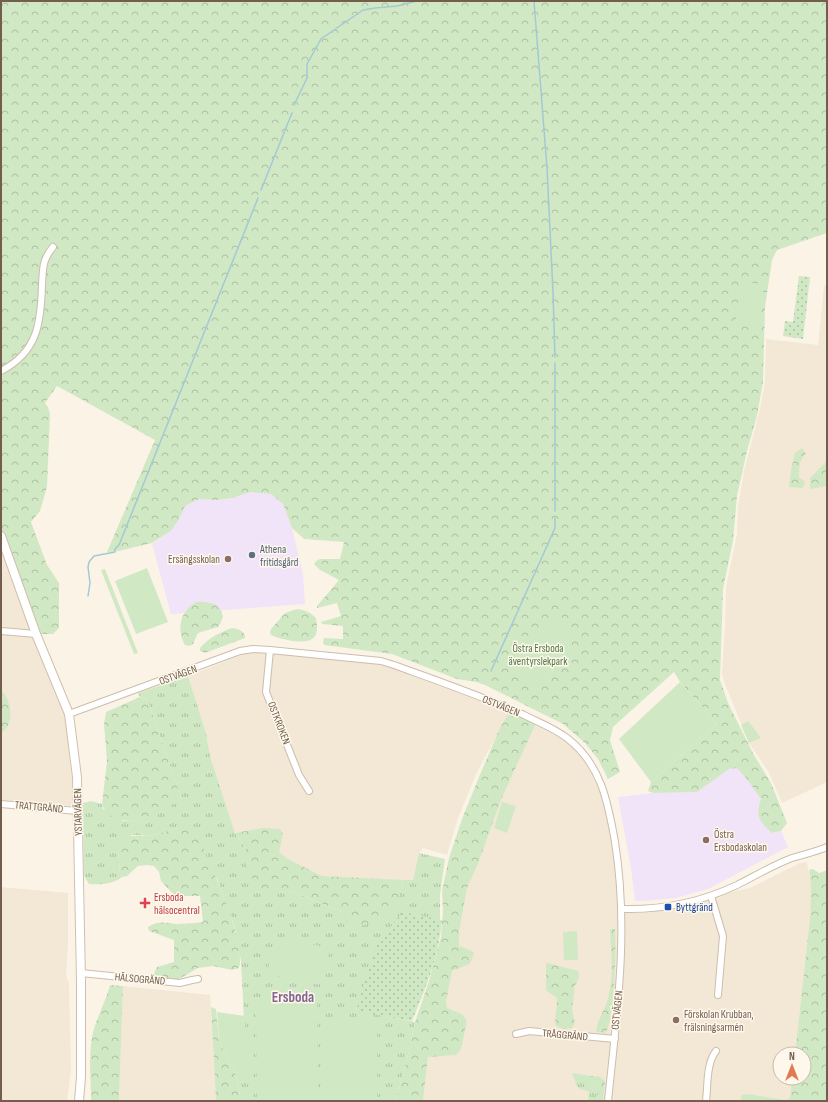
<svg xmlns="http://www.w3.org/2000/svg" width="828" height="1102" font-family="'Sofia Sans Condensed',sans-serif">
  <defs>
    <pattern id="grass-tufts" width="24" height="20" patternUnits="userSpaceOnUse"><rect width="24" height="20" fill="#d1e8c5"/><path d="M3 7l-1-3M5 7V3M7 7l1-3M15 17l-1-3M17 17v-4M19 17l1-3" fill="none" stroke="#aebfa2"/></pattern>
    <pattern id="forest-crowns" width="20" height="18" patternUnits="userSpaceOnUse"><rect width="20" height="18" fill="#d1e8c5"/><path d="M2 6a3 3 0 1 1 6 0M12 15a3 3 0 1 1 6 0" fill="none" stroke="#aebfa2"/></pattern>
    <pattern id="garden-dots" width="8" height="8" patternUnits="userSpaceOnUse"><rect width="8" height="8" fill="#d1e8c5"/><path d="M2 2h.1M6 6h.1" fill="none" stroke="#aebfa2" stroke-width="1.8" stroke-linecap="round"/></pattern>
  </defs>
  <rect width="100%" height="100%" fill="#fbf4e6"/>
  <path fill="#f3e7d5" d="M827 282V782L782 803 768 771 749 743 725 684 722 674 725 624 726 587 737 534 738 507 744 471 760 409 765 381 766 339 818 345 824 287Z
    M1 536 69 714 68 748 72 780 73 806 1 800Z
    M253 653H273L380 664 511 709 477 772 458 818 447 855 423 848 419 853 413 880H390L322 876 288 859 278 852 283 834 262 828 235 833 210 756 206 733 188 676 244 654Z
    M537 721 565 738 578 751 594 772 605 799 611 828 622 909 639 910 750 888 800 863 807 862 811 888 810 918 795 1054H780V1078H792L790 1098 786 1100 748 1094 740 1101H423L428 1057 455 1055 462 1014 447 1008 446 1002 452 971 470 964V950L459 946V933L467 888 478 864 501 800Z
    M1 887 68 893V942L66 976 69 983 71 1069 67 1101H1Z
    M123 986 210 995 216 1101H119Z"/>
  <path fill="#f1e3f8" d="M250 492 271 494 283 504 292 528 303 574 305 604 171 614 152 544 171 531 179 519 185 506 199 499 216 500 233 498Z
    M737 768 746 778 761 799 758 808 772 833 781 831 788 847 708 889 676 898 643 901H635L631 868 618 797 653 793 697 792 729 769Z"/>
  <path fill="url(#grass-tufts)" d="M188 676 206 733 210 756 235 833 273 890H289L322 904 342 911 400 893 403 880H413L419 853 445 859 440 895V920L403 913 356 1010 415 1022 409 1051 396 1101H240V1095L236 1075H250V1040H245L241 961 235 928 217 879 178 828 151 836 132 835 118 849 120 874 122 877C113 884 101 885 89 884L84 876 83 803 91 801 102 804 103 809 123 821 138 820 164 811 181 797 147 699 140 697 138 693Z
    M572 1073 591 1076V1080C598 1087 598 1092 597 1101H588L589 1091C573 1089 578 1085 572 1073Z"/>
  <path fill="url(#forest-crowns)" fill-rule="evenodd" d="M1 1H827V233L777 250 772 260 765 307 763 382 757 416 747 451 737 496 733 541 723 589 720 680 728 703 754 755 771 783 787 823 781 831 772 833C759 822 755 815 761 799L746 778 737 768 729 769 697 792 653 793 648 791 651 782 717 724 680 682 674 672 613 727 610 740 620 772 608 779 598 759 585 743 563 724 485 685 476 682 457 679 392 654 324 645 323 642 324 638 343 639V626L322 624 321 622 341 616 337 603 317 608V606L339 580 320 570 314 564 316 561 320 559H340L344 542 304 539 292 528 283 504 271 494 250 492 233 498 216 500 199 499 185 506 179 519 171 531 152 543 119 551 107 552 155 440 57 386 45 403 48 407 50 414 47 487 40 511 31 522 47 565 59 583V628L53 634H36L1 536ZM570 624 561 656 548 678Z
    M802 448 806 454C799 460 799 468 799 477L805 482 803 488 789 487 791 470 795 453Z
    M827 457V486L810 489V478L825 463Z
    M196 602C213 600 231 609 218 627L198 633 193 644 189 646 185 645C176 630 180 611 196 602Z
    M297 609C305 610 310 612 316 618 317 624 319 635 312 639 304 645 279 639 271 635L270 632 271 629 285 613Z
    M232 628C238 628 246 632 245 638L205 653 200 651V648C208 638 221 632 232 628Z
    M1 690C12 699 15 726 1 733Z
    M140 697 147 699 181 797C176 802 171 807 165 811 147 821 110 829 102 804L107 761 104 724 106 712Z
    M511 709 537 721 501 800 478 864 467 888 459 933V946L470 950 474 953 470 964 452 971 446 1002 447 1008 462 1014 467 1021 461 1049 456 1055 428 1057 423 1101H396L409 1051 415 1022 429 981 441 937 443 910 442 891 449 858 462 819 479 777 499 730Z
    M178 828C185 830 192 832 197 837 202 842 204 851 207 857 217 880 246 944 239 968L232 970 213 966 198 968 174 982 155 981 154 973 157 967 174 962V940L149 931 148 927C159 920 165 923 177 924 185 924 194 923 203 922L200 896H175L161 881 159 872 154 866 147 865 138 866 127 876 122 877 120 874 118 849 123 836H151Z
    M262 828 280 829 283 834 279 852 288 859 322 876 403 880C401 887 400 898 396 904 387 915 356 937 345 919 344 917 343 913 342 911L322 904 289 890H273L257 888 242 856 246 849 235 833Z
    M813 869 819 873 827 870V1101H740L742 1095 748 1094 786 1100 790 1098 792 1078H804V1054H795L810 918 811 888 809 870Z
    M610 929H615C616 955 615 980 612 1006 610 1015 610 1024 606 1033L596 1032C597 1019 607 1008 609 994 614 973 611 950 610 929Z
    M547 963 578 971 579 976 577 983 575 985 572 1010 575 1023 572 1028 564 1029 558 1027 555 1024 557 1001V998L547 991 546 988V965Z
    M110 985 123 986 119 1101H91C91 1079 88 1054 93 1032 97 1017 106 1001 110 985Z
    M211 1007 216 1009 219 1041 236 1075 240 1095V1101H216Z
    M591 1076 600 1077 605 1081 603 1101H597C598 1092 598 1087 591 1080Z"/>
  <path fill="#d1e8c5" d="M740 282 764 284 760 324 736 321Z
    M147 568 168 622 136 634 115 581Z
    M105 569 138 653 134 654 101 570Z
    M560 616 570 624 572 644 569 653 561 656 548 678 521 686 517 672 516 644Z
    M680 682 717 724 651 782 619 739Z
    M748 721 761 738 749 743 741 725Z
    M502 802 516 806 507 833 494 828Z
    M577 931 578 960H564L563 932Z
    M275 937 330 948 323 985 267 974Z
    M317 1002 318 1098H257L256 1003Z
    M217 1012 245 1016V1040H250V1075H236L219 1041Z
    M323 1022H377V1101H323Z"/>
  <path fill="url(#garden-dots)" d="M799 276 810 277 803 339 783 336 785 321 793 322Z
    M403 912 442 920C439 956 426 988 412 1021L356 1011 377 943Z"/>
  <g fill="none" stroke-linecap="round" stroke-linejoin="round">
    <path stroke="#a2cad5" stroke-width="1.5" d="M534 1 547 168 553 292 555 357
      M294 105 307 78V64L321 39 363 10 375 8 397 6 417 1
      M261 190 292 113
      M555 363V511
      M88 596 90 583 88 567 89 562 94 556 115 552V549L119 545 258 198
      M491 671 555 528V518"/>
    <g stroke="#cdbdad" stroke-width="8">
      <path id="street" d="M1 371C38 352 41 322 42 285 43 269 42 260 53 247
        M1 631 36 634
        M270 650 266 692 299 775 309 791
        M69 714 240 651 253 649 270 650 381 661 394 665C438 681 482 696 524 715 538 722 554 728 567 738 601 764 608 802 615 842 629 930 617 1013 608 1101
        M1 804 77 811
        M711 896 723 936 718 995
        M622 909C662 910 701 902 737 885 755 876 773 865 792 858 804 854 816 852 827 847
        M81 973 180 983 192 980 198 979
        M516 1034 529 1031 615 1039
        M706 1101C708 1085 706 1064 716 1051"/>
    </g>
    <g stroke="#d1bfad" stroke-width="10">
      <path id="secondary" d="M1 536 36 634 69 714 77 777 81 982V1077L79 1101"/>
    </g>
    <use href="#street" stroke="#fff" stroke-width="6"/>
    <use href="#secondary" stroke="#fff" stroke-width="8"/>
  </g>
  <circle fill="#5c6f8a" stroke="#fef8ec" stroke-width="1.5" cx="252" cy="555" r="4"/>
  <g fill="#8d6e63" stroke="#fef8ec" stroke-width="1.5">
    <circle cx="228" cy="559" r="4"/>
    <circle cx="706" cy="840" r="4"/>
    <circle cx="676" cy="1020" r="4"/>
  </g>
  <path fill="#e0444e" stroke="#fef8ec" stroke-width="1.5" d="M143 897h4v4h4v4h-4v4h-4v-4h-4v-4h4z"/>
  <rect fill="#1a4fb4" stroke="#fef8ec" stroke-width="1.5" x="664" y="903" width="8" height="8" rx="2"/>
  <g text-anchor="middle" dominant-baseline="central" stroke-width="3" stroke-linejoin="round" paint-order="stroke">
    <g font-size="11" fill="#4e5e75" stroke="#fef8ec" text-anchor="start">
      <text x="260" y="549">Athena<tspan x="260" dy="13">fritidsgård</tspan></text>
    </g>
    <g font-size="11" fill="#785e54" stroke="#fef8ec" text-anchor="start">
      <text x="220" y="559" text-anchor="end">Ersängsskolan</text>
      <text x="714" y="834">Östra<tspan x="714" dy="13">Ersbodaskolan</tspan></text>
      <text x="684" y="1014">Förskolan Krubban,<tspan x="684" dy="13">frälsningsarmén</tspan></text>
    </g>
    <g font-size="11" fill="#507844" stroke="#fef8ec">
      <text x="538" y="648">Östra Ersboda<tspan x="538" dy="13">äventyrslekpark</tspan></text>
    </g>
    <g font-size="11" fill="#735d4c" stroke="#fef8ec">
      <text transform="translate(178 675) rotate(-20)">OSTVÄGEN</text>
      <text transform="translate(501 706) rotate(22)">OSTVÄGEN</text>
      <text transform="translate(279 723) rotate(69)">OSTKROKEN</text>
      <text transform="translate(39 807) rotate(5)">TRATTGRÄND</text>
      <text transform="translate(78 812) rotate(-91)">YSTARVÄGEN</text>
      <text transform="translate(140 979) rotate(5)">HÄLSOGRÄND</text>
      <text transform="translate(617 1010) rotate(-84)">OSTVÄGEN</text>
      <text transform="translate(565 1035) rotate(5)">TRÅGGRÄND</text>
    </g>
    <g font-size="11" fill="#be3a42" stroke="#fef8ec" text-anchor="start">
      <text x="154" y="897">Ersboda<tspan x="154" dy="13">hälsocentral</tspan></text>
    </g>
    <g font-size="11" fill="#164399" stroke="#fef8ec" text-anchor="start">
      <text x="676" y="907">Byttgränd</text>
    </g>
    <g font-size="15" font-weight="bold" fill="#846490" stroke="#fef8ec">
      <text x="293" y="997">Ersboda</text>
    </g>
  </g>
  <rect width="828" height="1102" fill="none" stroke="#735d4c" stroke-width="4"/>
  <g transform="translate(792 1066)"><circle r="19" fill="#fef8ec" stroke="#c6baac"/>
  <path d="M0-3L7 15L0 10L-7 15Z" fill="#e07a51"/>
  <text y="-6" font-size="11" font-weight="bold" text-anchor="middle" fill="#735d4c">N</text>
  </g>
</svg>
